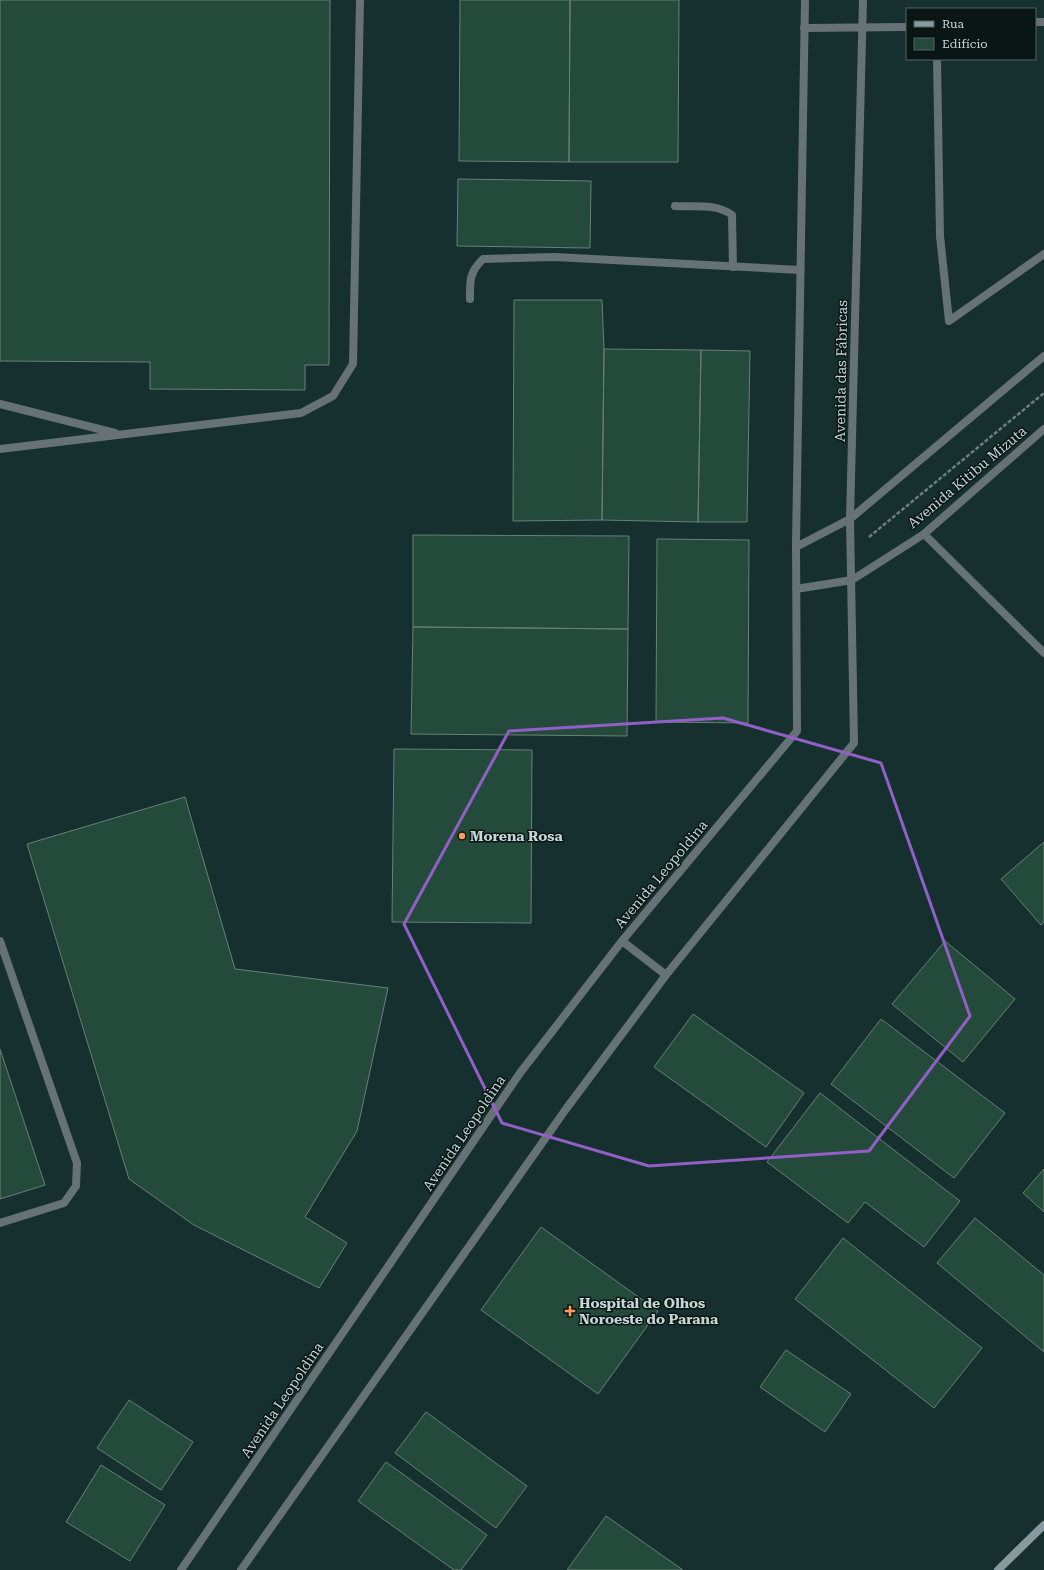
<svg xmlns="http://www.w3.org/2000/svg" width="1044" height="1570" font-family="'Roboto Serif',serif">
  <rect width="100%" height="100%" fill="#15302f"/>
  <path fill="#234a3a" stroke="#698176" d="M0 0H330L329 365H305V390L150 389V362L0 361Z
    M460 0H570L569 162 459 161Z
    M570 0H679L678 162H569Z
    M458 179 591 181 590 248 457 246Z
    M514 300H602L604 349 602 520 513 521Z
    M604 349 701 350 698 522 602 520Z
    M701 350 750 351 747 522H698Z
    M413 535 629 536 628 629 413 627Z
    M657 539 749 540 748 723 656 722Z
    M413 627 628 629 627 736 411 734Z
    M394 749 532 750 531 923 392 922Z
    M185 797 235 969 388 988 357 1131 305 1217 347 1243 319 1288 194 1225 129 1179 27 844Z
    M1044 842V922L1041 925 1001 879Z
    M945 941 1015 999 963 1062 892 1004Z
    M693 1014 804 1093 766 1147 654 1067Z
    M881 1019 1005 1113 954 1178 831 1084Z
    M0 1049 45 1185 0 1199Z
    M820 1093 960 1201 924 1247 865 1202 848 1223 767 1162Z
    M1044 1169V1212L1023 1193Z
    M975 1218 1044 1275V1352L937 1263Z
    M541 1227 658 1311 598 1394 481 1310Z
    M843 1238 982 1348 934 1408 795 1299Z
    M786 1350 851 1394 825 1432 760 1387Z
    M129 1400 193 1442 161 1490 97 1448Z
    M426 1412 527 1486 496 1528 395 1453Z
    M386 1462 487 1535 461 1570H454L358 1501Z
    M101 1465 165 1505 130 1561 66 1522Z
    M606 1516 683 1570H567Z"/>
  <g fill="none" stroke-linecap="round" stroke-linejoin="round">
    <path stroke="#6b807f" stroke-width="2.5" stroke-dasharray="4 2" stroke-linecap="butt" d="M869 537 1044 393"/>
    <path stroke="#667276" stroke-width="8" d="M1035 22H1044
      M804 28 907 27
      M937 59 940 236 949 321 1044 254
      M675 206C694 207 716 203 732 215L733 267
      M470 299C470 280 469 273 483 259L555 257 800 270
      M0 404 115 433
      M0 449 301 413 333 396 353 364 360 0
      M0 941 77 1163 76 1186 64 1203 0 1223"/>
    <path stroke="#667276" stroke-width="8" d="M924 534 1044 653"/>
    <path stroke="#667276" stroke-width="8" d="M796 547 850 519 1044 356
      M796 589 852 580 924 534 1044 429
      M622 941 666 975
      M181 1570 520 1073 622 941 797 731 796 543 805 0
      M241 1570 566 1109 666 975 854 743 850 519 863 0"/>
    <path stroke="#889aa0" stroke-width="8" d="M998 1570 1044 1525"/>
  </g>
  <path fill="none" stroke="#925fc6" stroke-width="3" stroke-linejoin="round" d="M723 718 881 763 970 1016 869 1151 649 1166 502 1123 404 924 509 731Z"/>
  <g fill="#fe9b58" stroke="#0a1615" stroke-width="1.5">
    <circle cx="462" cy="836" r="4"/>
    <path d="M568 1305h4v4h4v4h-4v4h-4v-4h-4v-4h4z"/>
  </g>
  <g text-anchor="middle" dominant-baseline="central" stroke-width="3" stroke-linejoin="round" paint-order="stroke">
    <g font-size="14" fill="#c6d6d5" stroke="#0a1615">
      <text transform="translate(841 371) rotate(-89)">Avenida das Fábricas</text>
      <text transform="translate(967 477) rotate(-40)">Avenida Kitibu Mizuta</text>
      <text transform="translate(661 874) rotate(-50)">Avenida Leopoldina</text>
      <text transform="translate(464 1133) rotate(-56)">Avenida Leopoldina</text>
      <text transform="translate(282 1400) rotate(-56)">Avenida Leopoldina</text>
    </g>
    <g font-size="14" font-weight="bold" fill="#c6d6d5" stroke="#0a1615" text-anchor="start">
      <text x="470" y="836">Morena Rosa</text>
      <text x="579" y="1303">Hospital de Olhos<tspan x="579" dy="16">Noroeste do Parana</tspan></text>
    </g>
  </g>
  <rect x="906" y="8" width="130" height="52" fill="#0a1615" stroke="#556362"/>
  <rect x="914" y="21" width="20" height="6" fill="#889aa0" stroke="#556362"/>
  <text x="942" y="28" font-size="12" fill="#c6d6d5">Rua</text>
  <rect x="914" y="38" width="20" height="12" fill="#234a3a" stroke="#556362"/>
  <text x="942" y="48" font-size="12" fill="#c6d6d5">Edifício</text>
</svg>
